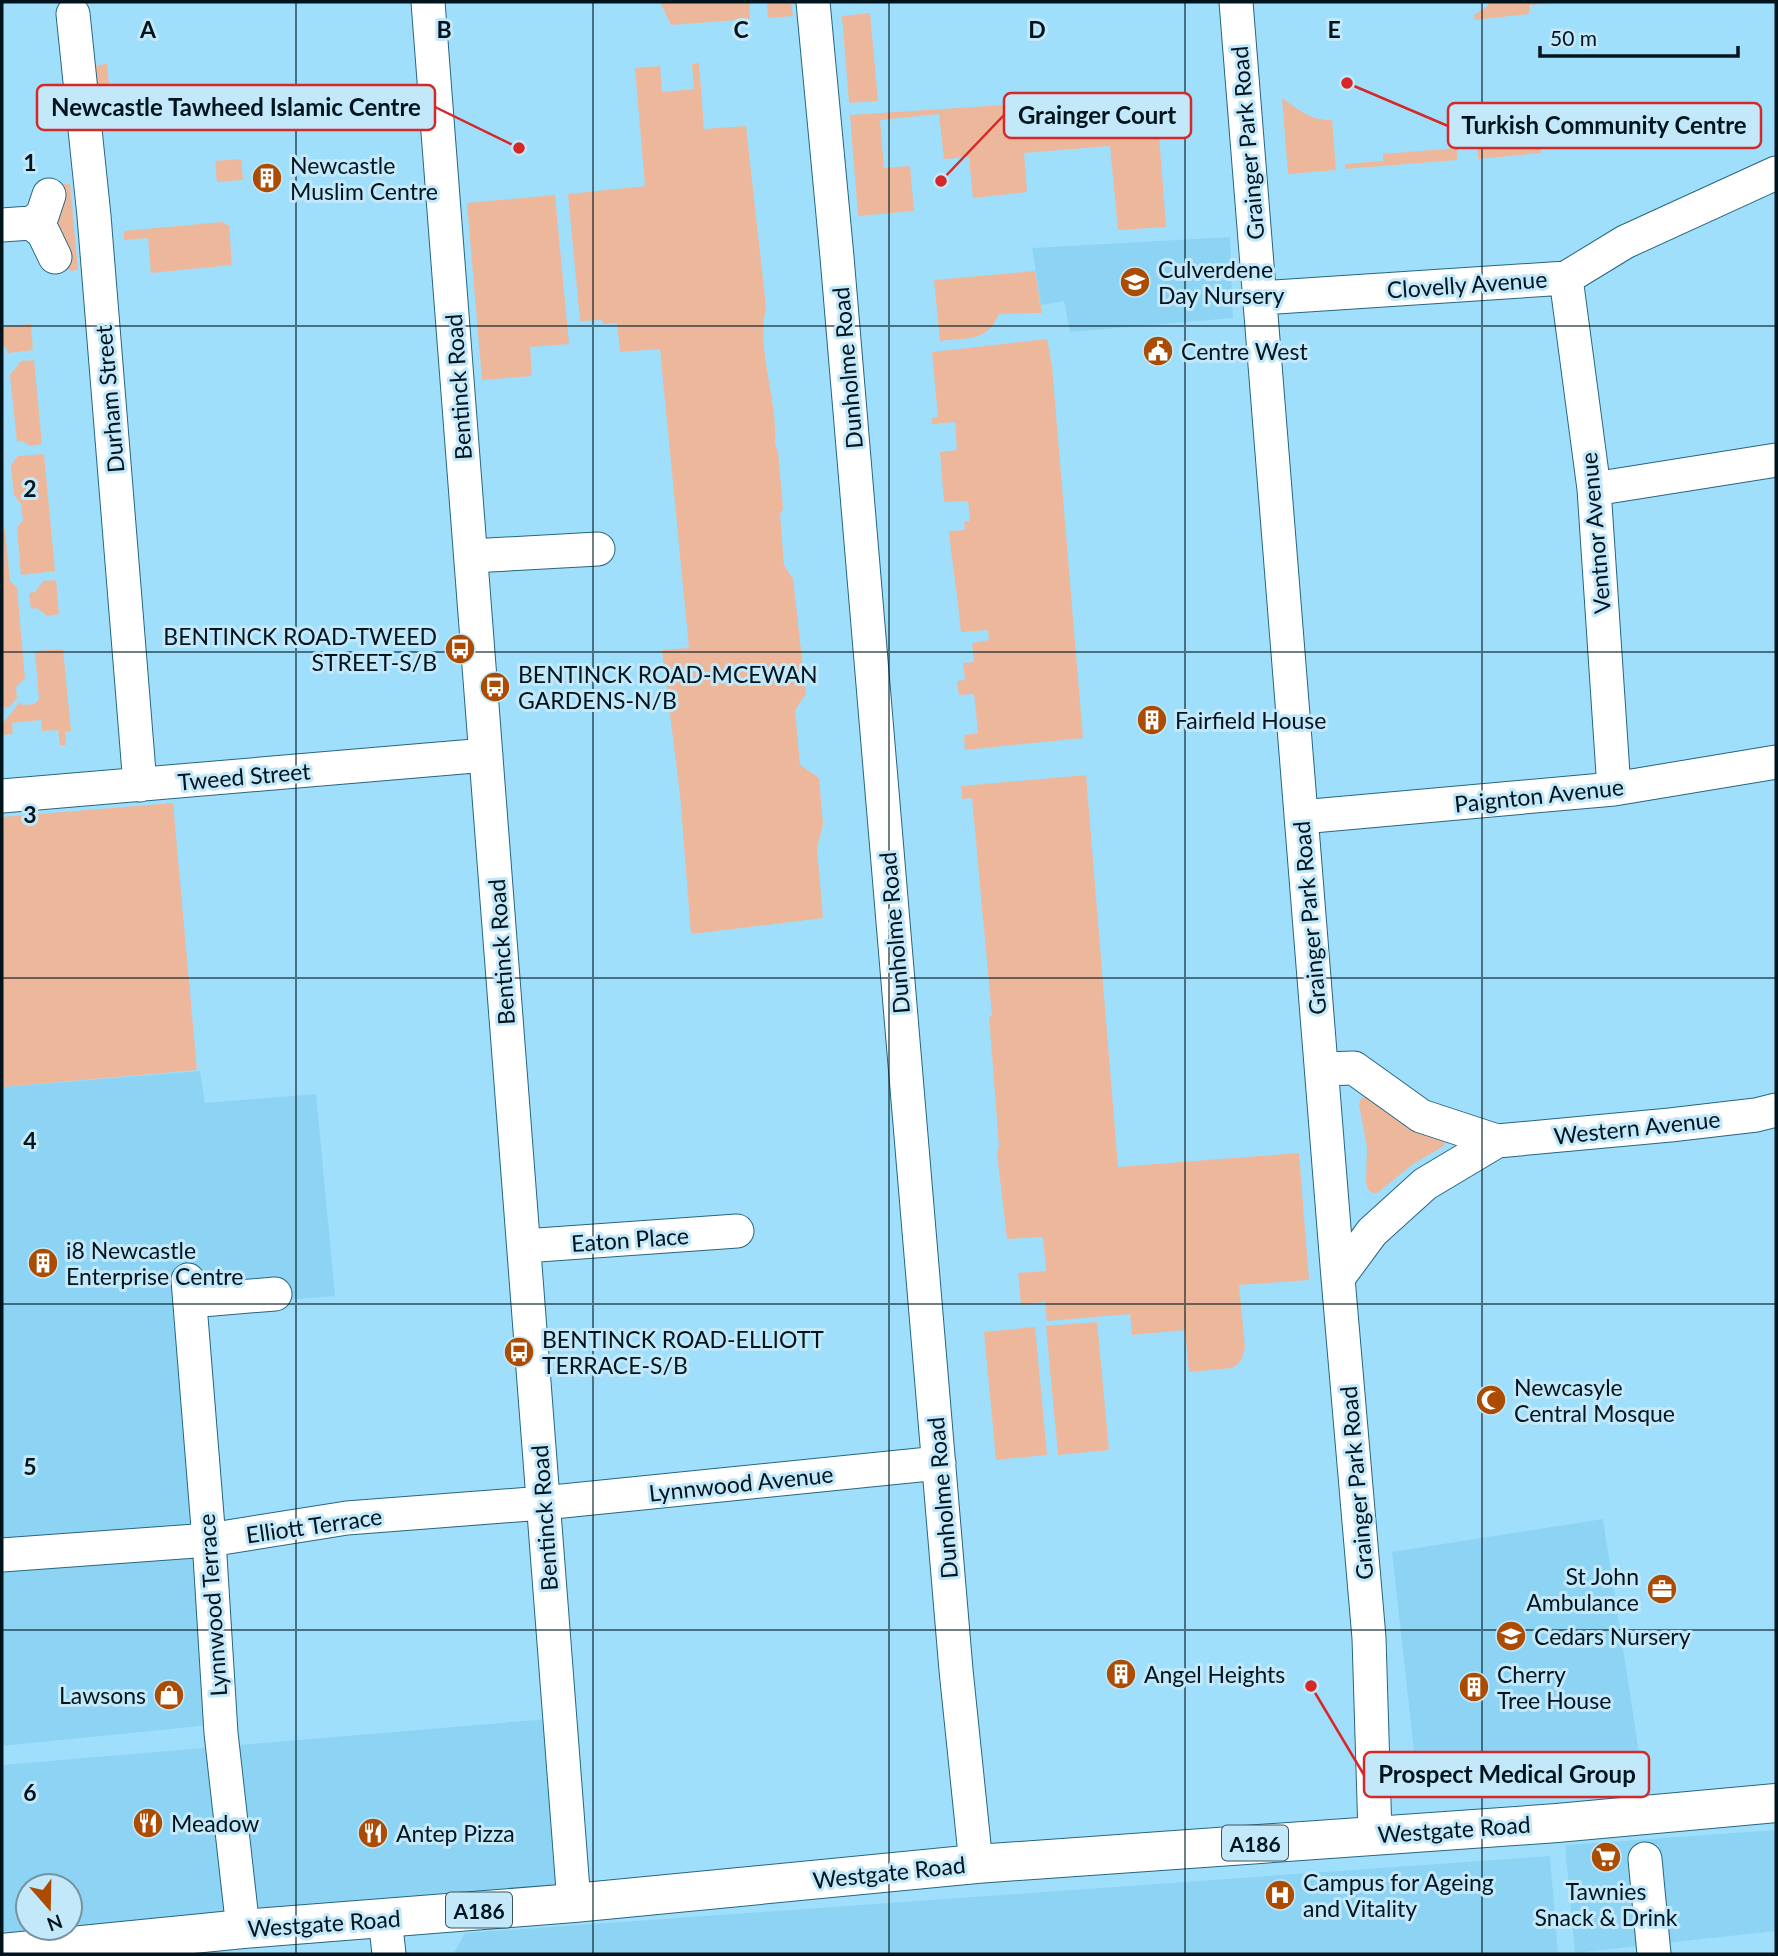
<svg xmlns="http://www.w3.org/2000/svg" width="1778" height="1956" font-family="Lato,sans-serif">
  <rect width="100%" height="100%" fill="#a0dffb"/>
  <path fill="#8dd4f4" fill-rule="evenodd" d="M1230 237 1233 318 1070 332 1064 301 1041 305 1032 248Z
    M200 1071 205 1103 316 1094 335 1296 183 1308 211 1725 2 1746V1087Z
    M1603 1519 1644 1785 1495 1794 1415 1761 1392 1552Z
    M548 1719 563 1890 2 1936V1765ZM28 1886H70V1928H28Z
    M1776 1830V1931L1575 1953 1565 1845Z
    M1550 1856 1558 1954H453L465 1933Z"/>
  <path fill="#edb79c" d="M660 2H749L750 19 671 25Z
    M767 2H791L793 16 768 18Z
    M1488 2H1572L1529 5V14L1475 20 1474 15 1488 6Z
    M870 13 878 101 849 103 842 16Z
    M699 63 704 129 746 126 766 307C756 353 778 398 775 444L778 451 783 509 780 514 784 565 793 579 806 694 795 710 800 765 819 778 823 824 817 848 823 918 691 934 680 794 662 650 689 648 660 349 620 352 617 323 603 324 602 320 580 321 568 194 645 186 635 68 660 66 662 92 694 89 692 64Z
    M107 64 111 104 94 106 90 66Z
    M1156 95 1166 227 1118 230 1110 146 1024 153 1027 192 973 198 969 157 944 159 939 114 880 120 884 168 910 166 914 211 858 216 850 115Z
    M1282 98C1299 110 1311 121 1332 120L1336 170 1288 174Z
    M1537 103 1541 153 1478 159 1475 126 1487 125 1486 107Z
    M1457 148V160L1345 169V164L1383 161V154Z
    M241 159 243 180 217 182 215 161Z
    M61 184H70L78 270 70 271C53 251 59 208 61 184Z
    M555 195 569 344 530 347 532 376 482 380 467 203Z
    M222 222 229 226 232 265 151 273 148 238 124 240V231Z
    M1035 271 1042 313 999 314C986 343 969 337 940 341L934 280Z
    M31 324 33 350 8 353 7 349 2 344V327Z
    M1047 339 1052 366 1083 738 965 750 964 735 978 733 974 694 959 695 957 681 965 680 963 663 974 662 972 643 989 640 988 630 961 632C958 598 952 565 949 531L965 530 964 522 970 521 968 501 944 502 940 452 957 450 955 422 932 424V418L938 417 932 352Z
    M34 360 42 444 30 446 23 441 17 442 10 375 21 361Z
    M44 454 55 571 21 575 17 527 23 520 21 504 14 495 11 465 18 456Z
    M2 528 5 530 10 581 17 588 25 678 16 687 17 698 8 708 2 706Z
    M56 580 59 614 47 616 37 608 31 609 29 593 35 592 43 581Z
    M63 649 71 731 65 732 66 745H60L58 730 42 731 41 720 12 723 13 734 2 735V724L20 702 22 705 35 704 39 699 35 651Z
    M1086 775 1118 1167 1299 1153 1309 1280 1239 1285 1245 1348C1242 1358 1241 1364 1231 1368L1189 1372 1185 1330 1132 1335 1130 1314 1047 1321 1045 1302 1021 1304 1018 1273 1046 1271 1043 1237 1007 1239 997 1153 999 1146 989 1016H992L972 798 962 799 961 786Z
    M173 803 197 1070 2 1087V817Z
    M1364 1096 1372 1098 1445 1140 1444 1146 1413 1164 1376 1194 1369 1191 1366 1184 1367 1147 1359 1105 1360 1100Z
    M1097 1322 1109 1450 1058 1455 1046 1326Z
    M1035 1327 1047 1455 996 1460 984 1332Z"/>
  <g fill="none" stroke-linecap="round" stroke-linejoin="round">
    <g stroke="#27667f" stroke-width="35">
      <path id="minor" d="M428 2 574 1903
        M813 2 837 257 956 1670 976 1864
        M1236 2 1338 1278 1369 1638 1375 1834
        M73 14 94 216 140 785
        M31 223 43 232 55 257
        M2 225 31 223 42 216 49 195
        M1566 278 1594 489 1614 789
        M1260 298 1566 278 1625 242 1776 173
        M1594 489 1776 460
        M471 556 598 549
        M2 796 486 755
        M1301 817 1614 789 1776 762
        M1323 1069 1354 1068 1421 1116 1497 1141
        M524 1246 737 1231
        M1338 1278 1372 1232 1425 1184 1497 1141 1670 1125 1756 1115 1776 1110
        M188 1280 209 1540 221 1733 243 1929
        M190 1301 275 1294
        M2 1555 209 1540 347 1518 543 1503 939 1463
        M1645 1859 1654 1954
        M385 1918 389 1954"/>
    </g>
    <g stroke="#27667f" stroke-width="40">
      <path id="major" d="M2 1953 243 1929 574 1903 976 1864 1557 1823 1776 1803"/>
    </g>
    <use href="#minor" stroke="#fff" stroke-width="33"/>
    <use href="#major" stroke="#fff" stroke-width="38"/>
  </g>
  <path fill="none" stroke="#00141e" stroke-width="2" stroke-opacity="0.55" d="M296 2V1954M593 2V1954M889 2V1954M1185 2V1954M1482 2V1954M2 326H1776M2 652H1776M2 978H1776M2 1304H1776M2 1630H1776"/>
  <defs>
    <g id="building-disc" transform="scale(1.575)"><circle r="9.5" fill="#ac4b02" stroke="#c3e8f9"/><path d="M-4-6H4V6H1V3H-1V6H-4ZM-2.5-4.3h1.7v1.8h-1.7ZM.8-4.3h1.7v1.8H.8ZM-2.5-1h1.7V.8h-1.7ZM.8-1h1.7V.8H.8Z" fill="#fff"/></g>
    <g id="school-disc" transform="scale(1.575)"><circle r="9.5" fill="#ac4b02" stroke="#c3e8f9"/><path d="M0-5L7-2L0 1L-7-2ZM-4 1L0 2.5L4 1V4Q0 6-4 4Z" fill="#fff"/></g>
    <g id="civic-disc" transform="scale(1.575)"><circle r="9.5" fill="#ac4b02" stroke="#c3e8f9"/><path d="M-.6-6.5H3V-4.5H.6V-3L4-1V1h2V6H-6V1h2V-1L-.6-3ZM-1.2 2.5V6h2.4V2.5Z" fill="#fff"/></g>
    <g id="bus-disc" transform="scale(1.575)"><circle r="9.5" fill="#ac4b02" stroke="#c3e8f9"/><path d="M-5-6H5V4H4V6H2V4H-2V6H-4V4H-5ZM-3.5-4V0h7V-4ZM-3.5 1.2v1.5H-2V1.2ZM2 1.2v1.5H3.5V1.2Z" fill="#fff"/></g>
    <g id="mosque-disc" transform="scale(1.575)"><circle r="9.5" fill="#ac4b02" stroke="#c3e8f9"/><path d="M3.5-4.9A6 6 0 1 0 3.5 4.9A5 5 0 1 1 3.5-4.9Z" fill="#fff"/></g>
    <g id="office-disc" transform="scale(1.575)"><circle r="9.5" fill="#ac4b02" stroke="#c3e8f9"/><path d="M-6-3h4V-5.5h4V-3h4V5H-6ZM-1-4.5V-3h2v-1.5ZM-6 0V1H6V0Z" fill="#fff"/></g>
    <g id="shop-disc" transform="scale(1.575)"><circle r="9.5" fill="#ac4b02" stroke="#c3e8f9"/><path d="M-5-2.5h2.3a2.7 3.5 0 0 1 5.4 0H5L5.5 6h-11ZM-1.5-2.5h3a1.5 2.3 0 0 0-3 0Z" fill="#fff"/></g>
    <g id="restaurant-disc" transform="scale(1.575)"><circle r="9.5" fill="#ac4b02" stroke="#c3e8f9"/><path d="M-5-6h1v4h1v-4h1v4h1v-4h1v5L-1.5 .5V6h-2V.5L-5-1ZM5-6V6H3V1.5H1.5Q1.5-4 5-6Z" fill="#fff"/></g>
    <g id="supermarket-disc" transform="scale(1.575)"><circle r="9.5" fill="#ac4b02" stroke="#c3e8f9"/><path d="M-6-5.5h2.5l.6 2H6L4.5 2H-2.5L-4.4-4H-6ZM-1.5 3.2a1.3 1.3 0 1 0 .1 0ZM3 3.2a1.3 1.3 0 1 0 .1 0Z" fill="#fff"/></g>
    <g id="hospital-disc" transform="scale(1.575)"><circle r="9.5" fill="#ac4b02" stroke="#c3e8f9"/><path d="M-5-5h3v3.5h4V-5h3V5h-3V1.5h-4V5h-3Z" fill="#fff"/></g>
  </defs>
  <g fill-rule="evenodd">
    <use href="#building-disc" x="267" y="178"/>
    <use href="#school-disc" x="1135" y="282"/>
    <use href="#civic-disc" x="1158" y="351"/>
    <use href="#bus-disc" x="460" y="649"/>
    <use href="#bus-disc" x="495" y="687"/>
    <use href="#building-disc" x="1152" y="720"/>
    <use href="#building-disc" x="43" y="1263"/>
    <use href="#bus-disc" x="519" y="1352"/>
    <use href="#mosque-disc" x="1491" y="1400"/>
    <use href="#office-disc" x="1662" y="1589"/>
    <use href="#school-disc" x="1511" y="1636"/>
    <use href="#building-disc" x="1121" y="1674"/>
    <use href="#building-disc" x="1474" y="1687"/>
    <use href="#shop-disc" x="169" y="1695"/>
    <use href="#restaurant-disc" x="148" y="1823"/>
    <use href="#restaurant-disc" x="373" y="1833"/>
    <use href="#supermarket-disc" x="1606" y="1857"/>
    <use href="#hospital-disc" x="1280" y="1895"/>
  </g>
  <g text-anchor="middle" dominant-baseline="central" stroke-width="6" stroke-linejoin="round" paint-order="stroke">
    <g fill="#c3e8f9" stroke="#3a5460" stroke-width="2">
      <rect x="1222" y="1825.5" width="66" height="35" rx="5"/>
      <rect x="446" y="1892.5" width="66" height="35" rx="5"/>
    </g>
    <g font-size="21" font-weight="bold" fill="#00141e">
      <text x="1255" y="1843">A186</text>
      <text x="479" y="1910">A186</text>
    </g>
    <g font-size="23" fill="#00141e" stroke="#c3e8f9">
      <text transform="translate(1247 143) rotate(-95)">Grainger Park Road</text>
      <text transform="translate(1467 284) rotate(-4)">Clovelly Avenue</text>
      <text transform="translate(847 368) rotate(-95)">Dunholme Road</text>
      <text transform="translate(458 387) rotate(-94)">Bentinck Road</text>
      <text transform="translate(109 399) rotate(-95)">Durham Street</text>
      <text transform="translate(1595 533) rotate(-95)">Ventnor Avenue</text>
      <text transform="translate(244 776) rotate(-5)">Tweed Street</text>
      <text transform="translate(1539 795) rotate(-6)">Paignton Avenue</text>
      <text transform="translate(1309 918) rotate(-95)">Grainger Park Road</text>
      <text transform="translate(894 933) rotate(-95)">Dunholme Road</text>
      <text transform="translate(501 952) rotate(-94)">Bentinck Road</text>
      <text transform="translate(1637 1127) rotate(-6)">Western Avenue</text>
      <text transform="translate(630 1239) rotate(-4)">Eaton Place</text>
      <text transform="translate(741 1483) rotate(-6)">Lynnwood Avenue</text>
      <text transform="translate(1356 1483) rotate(-95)">Grainger Park Road</text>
      <text transform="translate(942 1498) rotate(-95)">Dunholme Road</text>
      <text transform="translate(544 1518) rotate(-94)">Bentinck Road</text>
      <text transform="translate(314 1525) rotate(-8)">Elliott Terrace</text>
      <text transform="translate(212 1605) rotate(-94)">Lynnwood Terrace</text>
      <text transform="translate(1454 1829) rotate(-4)">Westgate Road</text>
      <text transform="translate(889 1872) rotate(-6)">Westgate Road</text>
      <text transform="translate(324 1923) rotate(-4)">Westgate Road</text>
    </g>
    <g font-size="23" fill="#00141e" stroke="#c3e8f9" text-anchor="start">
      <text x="290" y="165">Newcastle<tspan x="290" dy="26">Muslim Centre</tspan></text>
      <text x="1158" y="269">Culverdene<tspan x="1158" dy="26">Day Nursery</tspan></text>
      <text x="1181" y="351">Centre West</text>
      <text x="437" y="636" text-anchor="end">BENTINCK ROAD-TWEED<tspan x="437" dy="26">STREET-S/B</tspan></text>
      <text x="518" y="674">BENTINCK ROAD-MCEWAN<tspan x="518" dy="26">GARDENS-N/B</tspan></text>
      <text x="1175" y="720">Fairfield House</text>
      <text x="66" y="1250">i8 Newcastle<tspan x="66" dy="26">Enterprise Centre</tspan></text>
      <text x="542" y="1339">BENTINCK ROAD-ELLIOTT<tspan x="542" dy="26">TERRACE-S/B</tspan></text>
      <text x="1514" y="1387">Newcasyle<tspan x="1514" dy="26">Central Mosque</tspan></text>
      <text x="1639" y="1576" text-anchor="end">St John<tspan x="1639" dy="26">Ambulance</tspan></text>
      <text x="1534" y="1636">Cedars Nursery</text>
      <text x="1144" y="1674">Angel Heights</text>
      <text x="1497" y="1674">Cherry<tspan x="1497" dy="26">Tree House</tspan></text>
      <text x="146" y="1695" text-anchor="end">Lawsons</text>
      <text x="171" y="1823">Meadow</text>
      <text x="396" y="1833">Antep Pizza</text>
      <text x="1303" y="1882">Campus for Ageing<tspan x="1303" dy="26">and Vitality</tspan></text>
      <text x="1606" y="1891" text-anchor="middle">Tawnies<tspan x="1606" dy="26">Snack &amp; Drink</tspan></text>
    </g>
  </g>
  <g font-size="23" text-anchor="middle" font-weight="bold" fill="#00141e" stroke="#c3e8f9" stroke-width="6" stroke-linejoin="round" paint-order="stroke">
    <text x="148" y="38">A</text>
    <text x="444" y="38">B</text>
    <text x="741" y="38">C</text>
    <text x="1037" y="38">D</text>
    <text x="1334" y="38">E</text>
    <text x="30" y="171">1</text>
    <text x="30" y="497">2</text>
    <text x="30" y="823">3</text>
    <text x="30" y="1149">4</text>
    <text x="30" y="1475">5</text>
    <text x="30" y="1801">6</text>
  </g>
  <path fill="none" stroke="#d62828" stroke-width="2.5" d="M519 148L435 107M941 181L1004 115M1347 83L1448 126M1311 1686L1364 1775"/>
  <g fill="#d62828" stroke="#c3e8f9" stroke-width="2.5">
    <circle cx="519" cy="148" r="7"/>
    <circle cx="941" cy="181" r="7"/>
    <circle cx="1347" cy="83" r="7"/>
    <circle cx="1311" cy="1686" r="7"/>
  </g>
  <g fill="#c3e8f9" stroke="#d62828" stroke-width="2.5">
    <rect x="37" y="85" width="398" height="45" rx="7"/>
    <rect x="1004" y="93" width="187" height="45" rx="7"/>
    <rect x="1448" y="103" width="313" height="45" rx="7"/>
    <rect x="1364" y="1752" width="285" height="45" rx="7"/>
  </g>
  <g font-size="24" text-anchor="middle" font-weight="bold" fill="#00141e">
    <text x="236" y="116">Newcastle Tawheed Islamic Centre</text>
    <text x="1097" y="124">Grainger Court</text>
    <text x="1604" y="134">Turkish Community Centre</text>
    <text x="1507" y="1783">Prospect Medical Group</text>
  </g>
  <rect width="1778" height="1956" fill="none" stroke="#00141e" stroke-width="7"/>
  <g transform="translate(49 1907) rotate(160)"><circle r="33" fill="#c3e8f9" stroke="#7593a1" stroke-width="2"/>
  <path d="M0-5L12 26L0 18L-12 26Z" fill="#ac4b02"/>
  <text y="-10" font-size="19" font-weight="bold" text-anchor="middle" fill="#00141e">N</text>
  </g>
  <path d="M1540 46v10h198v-10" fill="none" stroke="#00141e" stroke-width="3.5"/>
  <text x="1550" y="46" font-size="21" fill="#00141e" stroke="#c3e8f9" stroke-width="5" paint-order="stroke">50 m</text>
</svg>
